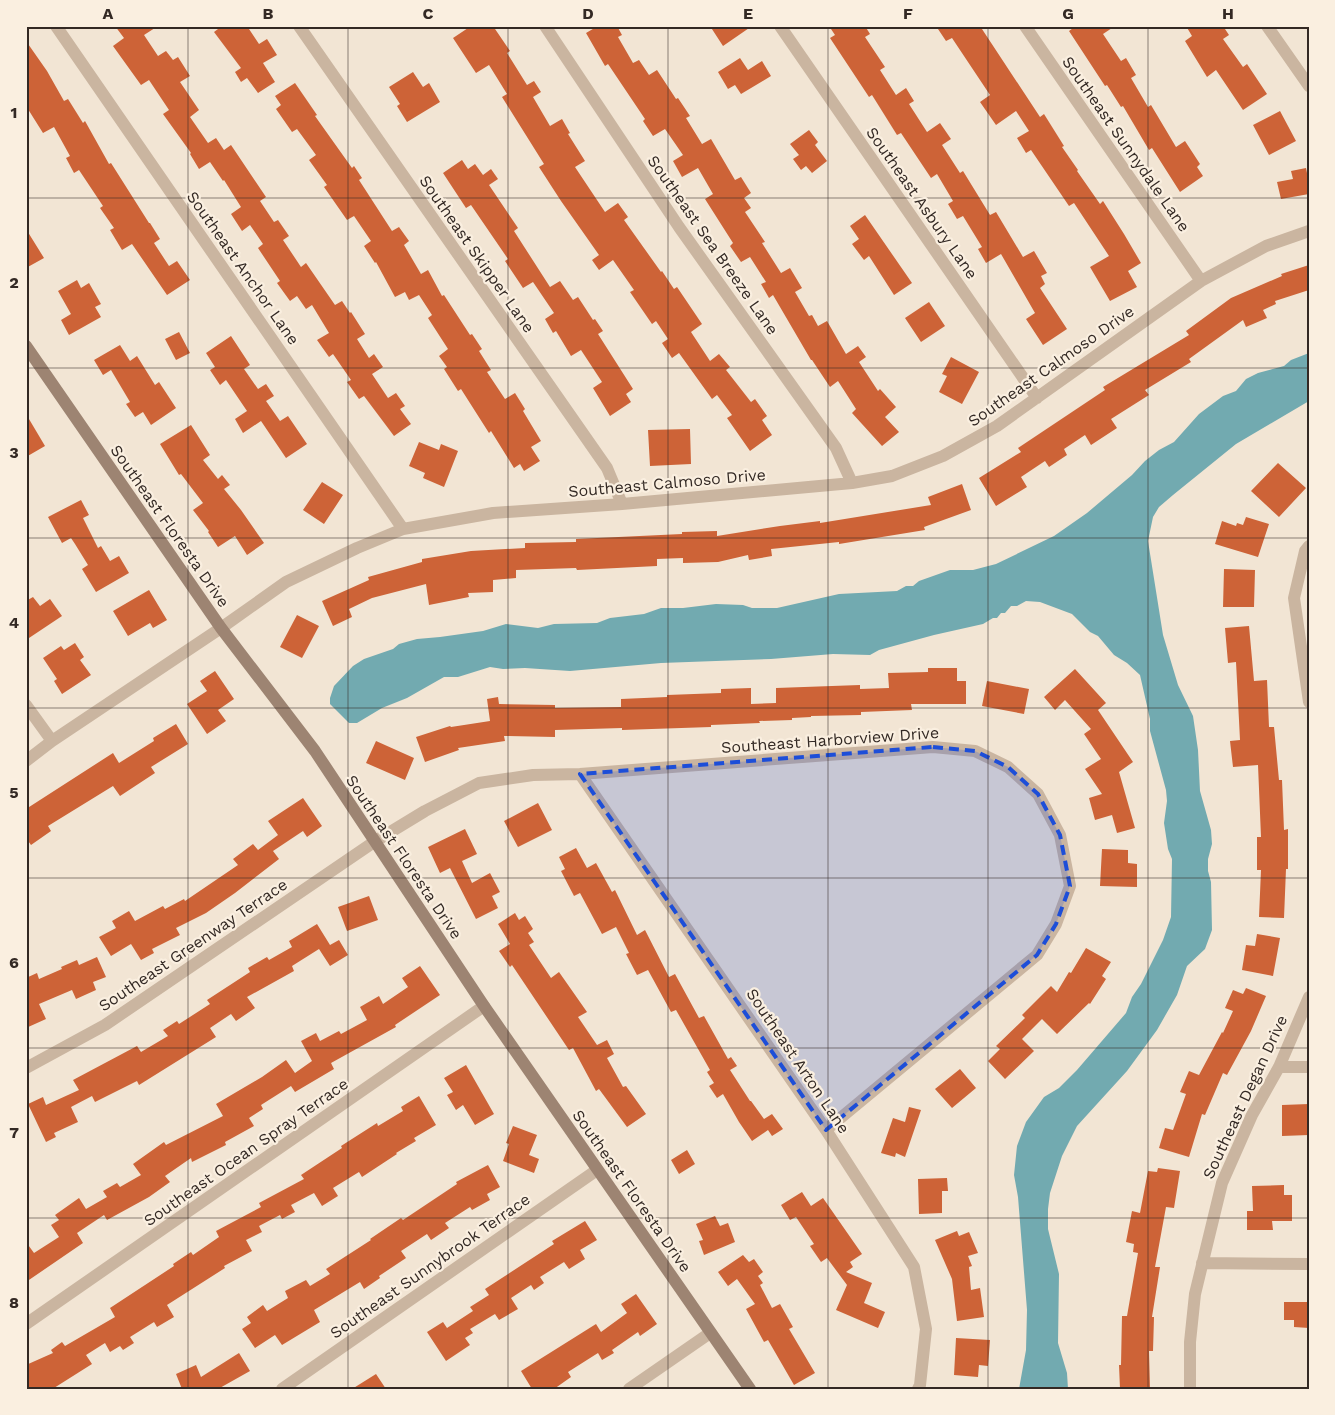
<svg xmlns="http://www.w3.org/2000/svg" width="1335" height="1415" font-family="'Work Sans',sans-serif">
  <rect width="100%" height="100%" fill="#f2e5d4"/>
  <path fill="#72aab0" d="M1309 353V401L1236 444 1173 495 1159 507 1153 517 1148 541 1163 635 1178 685 1193 716 1198 750 1200 791 1211 830 1212 844 1208 859V871L1211 882 1212 930 1205 949 1187 966 1177 995 1157 1030 1127 1071 1077 1126 1062 1156 1050 1193 1048 1209V1229L1059 1274 1058 1343 1067 1373 1068 1389H1019L1026 1350 1027 1310 1018 1197 1014 1175 1017 1146 1026 1122 1044 1097 1059 1088 1077 1070 1126 1013 1132 997 1141 984 1163 940 1171 917 1172 859 1168 849 1164 823 1167 801 1166 790 1150 731V719L1140 675 1127 663 1114 655 1098 636 1090 632 1072 614 1040 602 1026 601 1017 606H1011L1005 613H1001L997 618H993L983 624 934 635 879 650 870 655 833 654 771 659 661 663 570 671 525 668 503 669 490 667 458 677H444L407 698 382 708 357 723H349L330 704V698L334 686 353 666 364 659 393 649 399 644 417 639 440 637 483 631 506 624 538 628 554 624 597 623 610 618 644 614 661 608H683L716 604 743 605 752 608H777L839 594 897 591 906 586H913L919 581 950 570H973L996 564 1054 536 1087 513 1132 475 1145 461 1159 450 1174 442 1199 414 1223 396 1236 391 1246 379 1258 373 1284 366 1291 360Z"/>
  <path fill="#cd6337" d="M115 26H158L144 35 158 56 166 51 173 60 178 57 190 76 180 82 199 110 190 117 208 143 216 138 224 150 231 145 266 197 260 201 274 222 278 220 289 236 283 240 301 267 306 263 335 305 342 301 350 313 351 312 365 334 357 339 369 358 374 354 383 367 372 374 388 398 396 393 405 406 400 409 411 424 394 436 364 396 359 399 347 382 351 380 333 354 329 357 317 340 329 333 312 305 306 309 297 296 290 301 277 283 280 281 258 248 263 244 250 225 242 231 231 214 241 207 224 180 223 181 210 162 199 169 190 154 191 153 163 114 169 110 149 80 141 85 113 46 124 38Z
    M222 26H247L259 44 267 39 277 55 263 63 275 82 258 93 247 78 241 82 235 72 241 68 214 32Z
    M471 26H493L510 51 507 53 527 85 534 81 541 92 533 97 550 126 562 119 570 133 568 134 585 161 575 167 605 212 618 203 628 217 624 220 661 272 662 271 674 289 677 287 702 324 691 332 710 361 719 354 730 367 726 370 751 402 755 399 767 416 762 420 772 435 750 451 727 418 732 415 717 395 712 399 679 353 672 358 662 343 668 339 656 321 652 324 630 292 634 290 613 260 599 270 592 260 599 255 561 201 539 167 544 164 502 97 507 94 489 65 476 73 453 38Z
    M598 26H617L622 35 618 37 633 63 639 60 649 75 657 70 676 99 678 98 690 116 686 118 702 144 711 139 735 180 741 177 751 193 744 198 751 208 745 212 765 242 762 243 781 273 790 268 802 288 795 292 809 316 812 315 818 326 827 321 846 354 858 346 866 357 859 362 878 391 880 389 896 407 885 417 899 432 882 446 852 413 856 409 838 381 830 387 812 360H811L773 295 769 298 761 284 766 282 750 257 741 262 730 246 733 243 705 199 713 194 698 168 682 177 673 161 683 155 665 129 653 136 643 121 645 119 608 64 605 66 586 33Z
    M710 26H752L723 46Z
    M829 26H865L870 34 865 37 885 67 880 70 896 95 906 88 914 101 909 104 927 132 940 123 951 139 942 145 960 173 963 171 990 215 996 212 1023 257 1034 251 1047 273 1041 276 1045 284 1040 288 1067 329 1043 345 1026 319 1035 313 1001 254 986 263 978 249 982 247 963 216 957 219 948 204 953 201 937 174 931 178 901 133 897 135 872 95 869 97 830 38 835 35Z
    M936 26H980L1040 117 1044 114 1064 146 1062 147 1078 170 1077 171 1100 204 1103 201 1124 234 1141 263 1128 271 1137 287 1110 301 1090 267 1109 256 1074 203 1069 206 1031 150 1026 153 1017 138 1029 131 1016 111 996 125 980 102 990 95 952 38 946 41Z
    M1076 26H1115L1103 34 1121 61 1126 58 1136 75 1131 78 1148 107 1151 105 1176 147 1185 141 1200 164 1197 167 1203 176 1180 192 1152 148 1149 150 1123 106 1121 107 1107 85 1105 86 1069 31Z
    M1186 26H1223L1229 35 1223 39 1243 67 1247 64 1267 94 1243 110 1216 70 1207 77 1185 41 1192 36Z
    M26 41 47 71 64 101 68 99 83 123 85 121 109 164 111 163 149 223H150L160 239 154 243 169 266 177 261 190 280 167 295 132 244 122 250 110 230 114 228 100 208 103 206 79 170 74 173 66 158 70 156 54 127 43 133 26 106Z
    M740 58 748 70 762 61 771 76 741 94 735 85 728 89 718 72Z
    M413 72 423 87 429 83 440 102 407 122 397 106 400 104 389 87Z
    M295 83 317 115 315 116 352 168 354 166 362 178 359 180 392 231 399 227 409 241 404 245 421 274 428 270 442 296 444 295 470 335 472 334 482 349 479 351 491 370 487 372 505 399 515 393 525 409 523 411 541 441 531 447 540 461 524 471 520 464 514 468 491 431 489 433 461 389 458 391 444 369 447 367 439 356 448 349 428 318 432 315 419 295 409 300 405 292 395 297 376 262 375 263 364 246 371 241 354 216 347 220 324 187 327 185 309 160 316 155 297 129 292 132 276 109 281 105 275 96Z
    M1280 111 1296 141 1269 155 1253 125Z
    M809 130 818 142 815 145 827 161 812 173 806 166 801 170 793 159 799 155 790 144Z
    M462 160 468 169 475 164 483 175 491 169 498 179 489 185 518 228 514 231 550 287 560 281 573 300 578 297 593 320 595 319 603 331 598 334 633 389 626 394 631 402 610 416 593 388 602 382 581 350 571 356 556 331 553 333 545 319 554 313 533 282 523 288 505 261 508 259 471 205 466 208 443 173Z
    M1306 168 1307 173 1309 172V194L1281 199 1277 182 1293 179 1291 171Z
    M865 215 912 283 894 295 869 256 864 260 852 244 859 239 850 226Z
    M26 229 44 258 26 268Z
    M1309 265V290L1275 301 1276 304 1263 310 1267 318 1246 327 1243 320 1189 359 1191 362 1145 390 1149 395 1111 419 1117 428 1091 445 1085 435 1064 449 1067 455 1049 467 1045 461 1021 477 1027 487 996 506 979 478 1021 452 1018 448 1105 390 1103 387 1189 335 1186 331 1231 298 1282 276 1281 274Z
    M77 280 81 288 89 283 101 304 95 307 101 317 69 335 61 320 71 314 58 291Z
    M929 302 945 326 921 342 905 318Z
    M179 332 190 353 176 360 165 339Z
    M231 336 250 365 244 369 258 389 266 384 274 396 266 401 280 421 288 416 307 444 286 458 261 421 243 433 235 419 247 411 226 380 220 385 210 370 215 367 206 353Z
    M120 345 130 361 137 356 155 385 159 382 176 408 151 425 143 412 135 417 126 404 130 402 111 370 103 375 94 360Z
    M951 357 979 372 962 404 939 392 947 376 942 374Z
    M26 414 45 446 26 457Z
    M191 425 210 455 203 460 218 479 222 475 230 485 224 489 241 510 264 543 247 555 235 536 218 547 208 532 209 531 193 510 203 503 181 474 179 475 160 444Z
    M690 429 691 464 650 466 648 430Z
    M419 442 439 450 441 444 458 451 444 487 423 478 425 473 409 466Z
    M1278 463 1306 488 1279 517 1251 491Z
    M322 482 343 495 324 524 303 510Z
    M962 484 971 510 924 527 925 530 839 544V542L771 549 772 556 749 560 748 555 718 562 683 563V558L657 559V566L577 570 576 568 516 570V578L493 580V592L468 593 469 597 429 605 426 584 372 598 349 609 352 617 333 626 322 601 369 580 368 577 422 562V559L471 551 525 548V543L576 542V539L682 534V532L717 531V536L780 526 820 521V523L931 505 928 497Z
    M81 500 89 515 83 518 98 548 101 546 110 561 119 556 129 573 96 592 82 569 88 565 75 544 71 538 62 543 48 517Z
    M1246 517 1269 524 1258 557 1215 544 1222 521 1236 526 1237 523 1243 525Z
    M1224 569 1255 570 1254 607H1223Z
    M149 590 167 620 153 628 150 623 128 636 113 611Z
    M33 597 40 606 50 599 62 616 26 640V601Z
    M297 615 319 626 302 658 280 647Z
    M1249 626 1254 681 1267 680 1269 727H1274L1279 780H1282L1284 830 1288 829V869H1286L1284 918 1259 917 1261 870H1257V837H1261L1258 765 1233 767 1230 741 1240 740 1236 662 1228 663 1225 628Z
    M75 643 84 657 80 660 91 675 62 694 54 681 57 679 43 658 61 646 64 650Z
    M928 668H957V681H966V704H911L912 710 861 712V715L811 716V717L792 718V720L759 721 760 723 711 725V727L622 730V728L555 730V737L504 736 505 741 458 748 459 750 425 762 416 737 450 726 451 727 490 721 487 699 498 697 499 704 555 705V708L621 707V699L667 697V695L721 693V689L751 688V704L776 703V688L860 685V689L889 688 888 673 928 672Z
    M1075 669 1106 703 1098 710 1133 762 1119 772 1135 828 1117 833 1112 815 1095 820 1089 798 1102 794 1085 769 1101 759 1084 734 1091 729 1065 700 1055 710 1044 697Z
    M215 671 234 699 218 710 226 721 207 734 187 704 207 691 200 681Z
    M987 681 1029 689 1024 714 982 706Z
    M176 724 188 744 151 767 155 773 120 796 113 786 48 826 51 831 31 845 26 838V809L113 753 119 763 154 741 153 738Z
    M376 741 414 758 405 780 366 763Z
    M303 798 322 826 307 837 303 831 273 851 279 859 235 893 206 913 176 928 180 935 152 949 154 953 141 960 131 944 111 956 99 937 116 928 112 921 129 911 135 921 163 906 165 909 184 899 185 901 238 865 233 859 253 844 258 850 278 835 268 821Z
    M538 803 552 830 518 847 504 821Z
    M465 829 477 854 462 861 472 883 490 873 500 892 492 896 498 908 476 919 450 868 440 873 428 847Z
    M576 848 587 868 596 863 612 892 615 890 637 935 645 930 669 977 675 974 699 1018 704 1016 728 1059 731 1057 737 1066 730 1070 750 1101H751L764 1119 772 1114 783 1129 772 1136 768 1130 752 1141 739 1122 723 1094 717 1098 709 1086 714 1083 707 1072 710 1070 676 1010 671 1012 648 970 637 975 626 954 629 953 616 927 602 934 580 893 574 896 561 871 565 869 559 857Z
    M1102 849 1128 850V863L1137 864V887L1100 886Z
    M369 896 378 920 347 931 338 907Z
    M515 913 519 920 525 916 533 929 528 933 534 942 529 945 551 978 559 972 587 1012 578 1017 597 1045 607 1040 614 1054 607 1058 623 1087 626 1086 646 1114 627 1127 599 1089 596 1091 573 1048 569 1050 512 965 510 967 499 951 510 944 498 924Z
    M317 924 330 945 339 940 348 955 330 966 319 949 292 966 294 971 247 997 255 1008 236 1021 231 1014 210 1028 216 1037 139 1085 137 1081 95 1102 92 1096 71 1107 78 1122 54 1133 56 1137 46 1142 28 1104 43 1097 46 1105 79 1090 73 1080 137 1046 141 1052 168 1036 163 1030 177 1021 179 1024 210 1004 207 1000 250 972 248 968 267 957 269 960 292 947 289 941Z
    M1257 934 1280 938 1273 976 1242 970 1246 945 1255 946Z
    M1086 948 1111 962 1102 976 1106 979 1090 1004 1089 1003 1057 1034 1042 1019 1022 1039 1034 1051 1005 1079 988 1061 1000 1049 996 1046 1025 1018 1022 1015 1051 986 1057 992 1069 972 1071 973Z
    M97 957 106 977 93 982 96 990 76 999 72 990 39 1004 46 1019 26 1028V978L37 973 39 979 62 969 61 967 77 960 79 965Z
    M420 966 440 995 395 1025 396 1027 331 1063 334 1069 295 1092 291 1086 261 1105 263 1109 249 1118 254 1126 225 1142 226 1145 192 1162 191 1158 165 1176 170 1182 149 1197 107 1220 104 1215 77 1233 83 1243 26 1282V1242L34 1253 59 1237 51 1225 59 1220 55 1215 79 1198 86 1209 107 1197 103 1191 117 1183 120 1187 141 1175 133 1164 164 1142 166 1145 223 1116 216 1104 262 1077 286 1060 295 1073 312 1061 301 1041 316 1033 320 1041 339 1031 341 1034 367 1020 360 1007 379 996 383 1004 408 987 402 978Z
    M1246 988 1266 996 1251 1031 1227 1075 1223 1073 1205 1115 1202 1114 1189 1157 1159 1148 1165 1128 1173 1130 1186 1094 1180 1092 1189 1071 1199 1075 1222 1032 1223 1033 1233 1011 1225 1008 1233 990 1243 994Z
    M466 1065 494 1114 475 1125 463 1105 456 1110 447 1095 453 1092 444 1078Z
    M960 1069 976 1088 952 1108 935 1089Z
    M419 1096 436 1125 414 1138 416 1141 396 1153 397 1154 362 1177 359 1172 333 1188 338 1196 322 1206 314 1193 291 1205 295 1212 282 1219 280 1215 259 1226 262 1232 246 1240 252 1251 224 1266 225 1268 167 1305 174 1317 157 1327 154 1322 130 1337 134 1343 123 1350 120 1346 110 1352 105 1343 86 1355 92 1364 54 1388 26 1389V1365L53 1353 51 1350 62 1342 65 1346 115 1317 110 1308 174 1266 173 1264 191 1252 193 1255 219 1237 216 1231 261 1207 259 1203 304 1179 301 1175 342 1148 341 1146 377 1123 378 1126 403 1111 401 1107Z
    M1309 1104V1135L1282 1136V1105Z
    M909 1107 921 1110 905 1157 896 1153 895 1157 881 1153 893 1118 905 1122Z
    M513 1126 537 1135 529 1155 539 1159 534 1173 503 1161 509 1144 506 1143Z
    M687 1150 695 1164 679 1174 671 1160Z
    M488 1165 500 1187 487 1194 490 1200 472 1210 470 1207 445 1223 449 1228 431 1240 427 1234 401 1251 406 1258 379 1276 380 1278 364 1289 360 1282 314 1310 320 1322 282 1345 275 1335 255 1348 242 1329 251 1323 247 1317 263 1305 267 1311 288 1298 285 1291 306 1280 310 1286 330 1274 326 1269 371 1240 370 1239 401 1218 403 1220 457 1184 456 1182Z
    M1158 1168 1180 1171 1174 1208 1166 1207 1155 1267H1160L1152 1317H1154L1153 1351H1149L1150 1389H1120L1119 1365H1121L1122 1316H1127L1138 1253 1133 1252 1134 1244 1126 1242 1132 1211 1140 1213 1148 1171 1157 1172Z
    M947 1178 948 1191H942V1213L919 1214 918 1179Z
    M1284 1185V1195H1292V1221H1272L1273 1230H1247V1211H1253L1252 1186Z
    M802 1192 811 1206 823 1198 862 1254 850 1262 853 1267 846 1272 872 1283 864 1303 885 1312 878 1328 836 1310 847 1285 827 1258 821 1262 810 1246 814 1244 796 1217 790 1220 781 1205Z
    M715 1216 720 1226 728 1223 735 1242 704 1255 699 1241 703 1240 696 1224Z
    M585 1221 597 1240 580 1250 585 1259 569 1269 564 1262 540 1277 544 1283 534 1290 531 1285 511 1298 518 1309 499 1320 495 1314 470 1329 473 1333 465 1338 470 1345 446 1361 427 1332 443 1322 447 1328 473 1311 470 1307 489 1295 485 1289 554 1244 552 1241Z
    M957 1231 959 1236 969 1232 978 1253 968 1256 972 1266 969 1267 971 1290 980 1288 984 1317 957 1321 952 1279 935 1240Z
    M743 1255 749 1262 754 1259 763 1272 758 1276 763 1283 760 1285 772 1308 780 1304 793 1327 789 1329 815 1373 794 1385 768 1340 764 1342 746 1309 755 1304 737 1279 728 1286 718 1272Z
    M636 1294 657 1324 640 1336 638 1332 612 1350 614 1353 602 1360 598 1353 568 1372 571 1377 554 1389H532L521 1371 596 1324 601 1332 627 1313 621 1304Z
    M1284 1302H1309V1328L1294 1327V1320H1284Z
    M956 1338 990 1340 988 1366 979 1365 978 1377 954 1375Z
    M239 1353 250 1371 218 1389H182L176 1374 196 1365 201 1377Z
    M376 1374 386 1389H352Z"/>
  <g fill="none" stroke-linecap="round" stroke-linejoin="round">
    <path stroke="#cab5a0" stroke-width="12" d="M56 26 403 529
      M299 26 607 468 622 504
      M545 26 679 227 836 448 852 483
      M780 26 1037 398
      M1025 26 1201 281
      M1267 26 1309 86
      M1309 546 1305 551 1294 598 1309 702
      M26 705 52 741
      M26 761 52 741 221 628 286 582 357 548 403 529 493 513 622 504 852 483 892 476 943 456 997 426 1201 281 1266 246 1309 231
      M580 774 826 1130 914 1267 926 1329 920 1385 918 1389
      M1279 1067H1309
      M26 1068 105 1025 374 842 425 811 479 783 533 775 580 774 933 747 975 751 1008 767 1038 794 1060 835 1070 886 1056 924 1037 955 826 1130
      M1202 1263 1309 1264
      M26 1324 484 1006
      M282 1389 597 1170
      M629 1389 710 1333
      M1190 1389V1342L1195 1294 1222 1183 1252 1115 1279 1067 1309 997"/>
    <path stroke="#9d8472" stroke-width="12" d="M26 346 221 628 315 751 484 1006 750 1389"/>
  </g>
  <path fill="#1d4ed8" fill-opacity="0.2" stroke="#1d4ed8" stroke-width="4" stroke-dasharray="10 6" stroke-linejoin="round" d="M933 747 975 751 1008 767 1038 794 1060 835 1070 886 1056 924 1037 955 826 1130 580 774Z"/>
  <path fill="none" stroke="#332924" stroke-width="1" stroke-opacity="0.55" d="M188 26V1389M348 26V1389M508 26V1389M668 26V1389M828 26V1389M988 26V1389M1148 26V1389M26 198H1309M26 368H1309M26 538H1309M26 708H1309M26 878H1309M26 1048H1309M26 1218H1309"/>
  <g text-anchor="middle" dominant-baseline="central" stroke-width="4.5" stroke-linejoin="round" paint-order="stroke">
    <g font-size="16" fill="#332924" stroke="#faefe0">
      <text transform="translate(1126 144) rotate(55)">Southeast Sunnydale Lane</text>
      <text transform="translate(922 203) rotate(55)">Southeast Asbury Lane</text>
      <text transform="translate(713 245) rotate(55)">Southeast Sea Breeze Lane</text>
      <text transform="translate(477 254) rotate(55)">Southeast Skipper Lane</text>
      <text transform="translate(243 268) rotate(55)">Southeast Anchor Lane</text>
      <text transform="translate(1051 366) rotate(-35)">Southeast Calmoso Drive</text>
      <text transform="translate(667 483) rotate(-5)">Southeast Calmoso Drive</text>
      <text transform="translate(170 526) rotate(55)">Southeast Floresta Drive</text>
      <text transform="translate(830 740) rotate(-4)">Southeast Harborview Drive</text>
      <text transform="translate(404 857) rotate(56)">Southeast Floresta Drive</text>
      <text transform="translate(193 945) rotate(-34)">Southeast Greenway Terrace</text>
      <text transform="translate(798 1061) rotate(56)">Southeast Arton Lane</text>
      <text transform="translate(1245 1097) rotate(-65)">Southeast Degan Drive</text>
      <text transform="translate(246 1152) rotate(-35)">Southeast Ocean Spray Terrace</text>
      <text transform="translate(632 1191) rotate(55)">Southeast Floresta Drive</text>
      <text transform="translate(430 1266) rotate(-35)">Southeast Sunnybrook Terrace</text>
    </g>
  </g>
  <rect width="1335" height="1415" fill="none" stroke="#faefe0" stroke-width="55"/>
  <rect x="28" y="28" width="1280" height="1360" fill="none" stroke="#332924" stroke-width="2"/>
  <g font-size="16" text-anchor="middle" font-weight="bold" fill="#332924">
    <text x="108" y="19">A</text>
    <text x="268" y="19">B</text>
    <text x="428" y="19">C</text>
    <text x="588" y="19">D</text>
    <text x="748" y="19">E</text>
    <text x="908" y="19">F</text>
    <text x="1068" y="19">G</text>
    <text x="1228" y="19">H</text>
    <text x="14" y="118">1</text>
    <text x="14" y="288">2</text>
    <text x="14" y="458">3</text>
    <text x="14" y="628">4</text>
    <text x="14" y="798">5</text>
    <text x="14" y="968">6</text>
    <text x="14" y="1138">7</text>
    <text x="14" y="1308">8</text>
  </g>
</svg>
